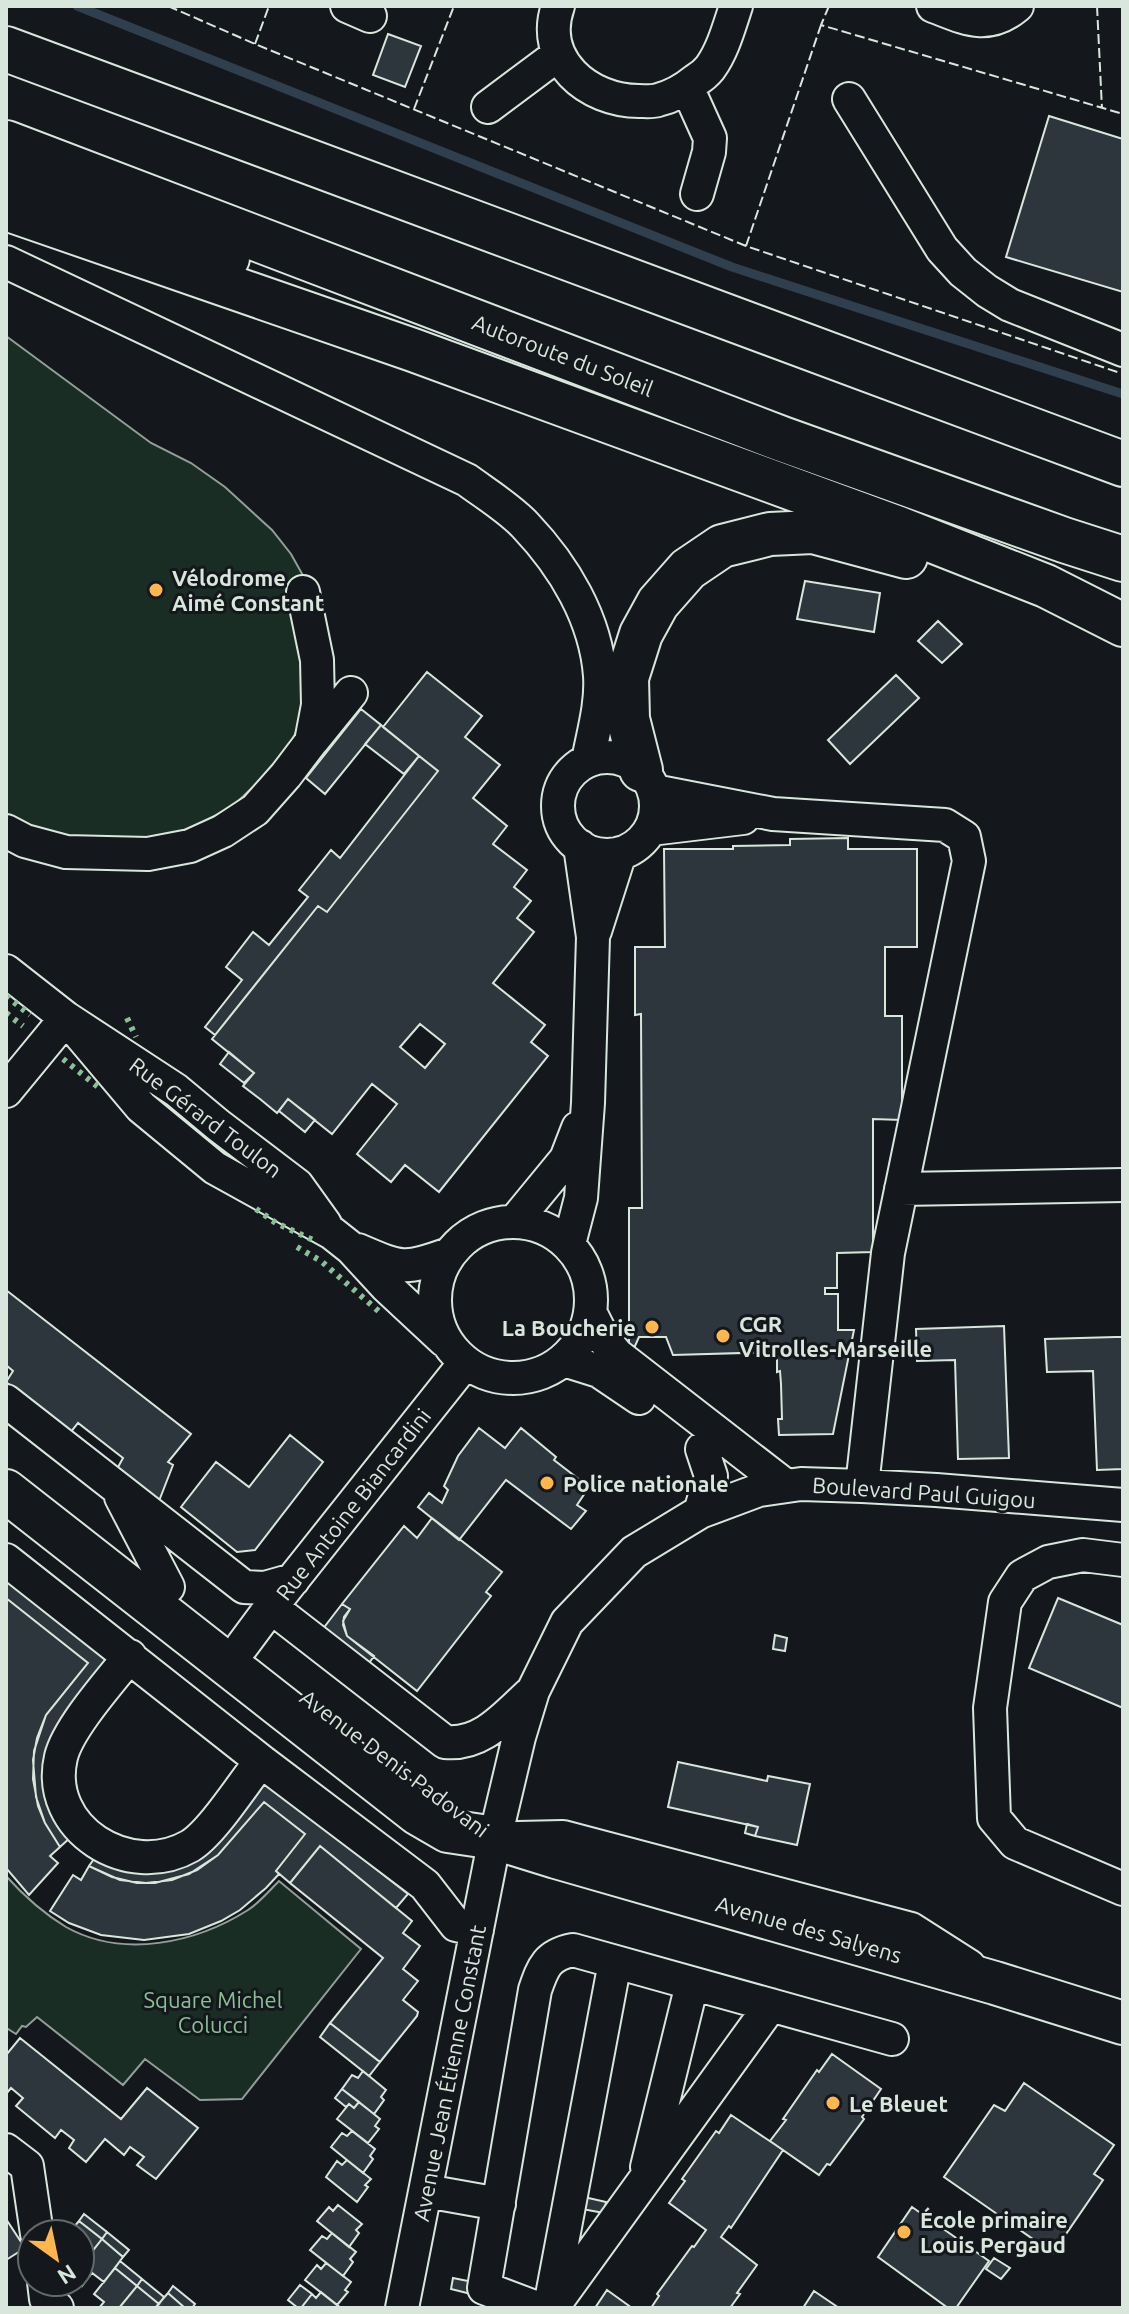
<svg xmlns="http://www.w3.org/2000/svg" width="1129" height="2314" font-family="Ubuntu,sans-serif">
  <rect width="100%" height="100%" fill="#14181c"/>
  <path fill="#1a2d24" stroke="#939e99" stroke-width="2" d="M6 336 151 443 191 463 225 487 272 530 291 554 310 588 300 611 303 716 291 743 273 768 235 804 193 828 163 839 84 841 6 820Z
    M6 1876C24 1896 43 1913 66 1927 123 1959 196 1943 248 1910 259 1903 269 1891 279 1881L361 1949 242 2099 200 2100 145 2059 123 2085 37 2017 26 2027 22 2026 16 2034 8 2029 6 2031Z"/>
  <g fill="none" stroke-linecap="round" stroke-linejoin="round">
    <path stroke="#2f3f4d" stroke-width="9" d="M77 6 732 267 1123 394"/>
  </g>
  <path fill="#2c363c" stroke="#d8e6dc" stroke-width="2" fill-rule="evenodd" d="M388 34 421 46 405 87 373 75Z
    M1049 116 1123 139V292L1006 257Z
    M805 581 880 593 874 632 797 619Z
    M938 621 962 644 942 663 918 641Z
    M427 672 482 716 465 737 500 765 473 798 507 826 493 844 527 870 514 887 531 901 517 918 534 932 493 983 545 1025 531 1042 548 1056 439 1192 405 1165 391 1182 357 1154 397 1104 372 1084 332 1134 288 1099 277 1113 260 1099 243 1086 254 1073 212 1039 318 906 327 912 438 771 383 727ZM420 1024 445 1044 425 1068 400 1047Z
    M896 675 919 698 850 764 828 740Z
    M361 709 381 725 325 794 306 778Z
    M381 725 419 756 404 774 365 744Z
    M419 756 438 771 327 912 318 906 215 1035 205 1027 242 980 226 967 253 932 269 945 308 897 299 890 331 850 340 858Z
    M848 838V849H917V947H885V1016H902V1120L873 1119V1252L837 1253V1288H825V1294H838V1330H854L833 1434 779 1435 778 1419H782L781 1384 780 1371 777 1372V1352L673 1355 666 1337H639L635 1346H629V1208H642L641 1014 635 1015V947H665L664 849H733V846L790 845V839Z
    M229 1052 254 1073 244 1083 220 1064Z
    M288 1099 315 1120 305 1132 279 1111Z
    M6 1290 191 1434 168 1462 173 1465 159 1501 117 1469 123 1458 78 1423 70 1433 6 1382 13 1371 6 1365Z
    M1004 1326 1009 1458 958 1459 955 1360 917 1361 916 1329Z
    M1116 1337H1123V1469L1097 1470 1093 1371 1047 1372 1045 1339Z
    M479 1428 505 1448 521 1428 556 1457 554 1460 589 1487 577 1505 586 1511 571 1529 506 1480 459 1540 418 1507 429 1493 442 1503 448 1490 444 1486 458 1456Z
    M290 1435 323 1462 255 1550 237 1552 181 1507 216 1462 249 1487Z
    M432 1518 502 1572 486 1592 491 1596 417 1691 347 1636 343 1621 350 1609 342 1604 404 1526 417 1538Z
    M6 1579 109 1660 60 1724 72 1836 60 1847 45 1823 38 1806 33 1779 34 1751 46 1715 88 1663 6 1598Z
    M6 1598 88 1663 46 1715 37 1738 33 1760 36 1797 45 1823 60 1847 50 1856 58 1863 29 1895 6 1868Z
    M1058 1598 1123 1625V1708L1029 1668Z
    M342 1604 350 1609 344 1617 343 1625 347 1636 374 1656 367 1666 322 1630Z
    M775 1635 787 1638 785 1651 773 1649Z
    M678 1762 767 1781 768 1776 810 1784 797 1845 755 1836 758 1827 668 1807Z
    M262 1780 408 1894 396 1908 320 1846 290 1883 276 1871 305 1834 264 1802 218 1855 189 1874 155 1883H137L112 1877 89 1866 96 1856 216 1837Z
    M264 1802 305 1834 276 1871 279 1874 266 1888 240 1910 221 1921 189 1934 144 1940 101 1935 69 1923 50 1911 73 1875 81 1880 89 1866 120 1880 146 1883 172 1880 197 1870 218 1855Z
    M747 1824 758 1827 755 1836 745 1833Z
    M320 1846 412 1921 403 1933 420 1946 403 1969 418 1981 403 2000 418 2012 417 2016 380 2062 330 2023 383 1958 290 1883Z
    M330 2023 380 2062 369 2076 320 2037Z
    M20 2038 121 2119 147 2088 198 2128 156 2179 137 2165 144 2157 130 2147 124 2155 105 2139 86 2162 69 2148 74 2140 61 2130 55 2138 16 2106 23 2098 11 2088 6 2094V2055Z
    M832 2054 881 2089 862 2117 864 2119 830 2165 827 2164 819 2175 770 2141 786 2120 783 2119 817 2070 819 2072Z
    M363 2071 386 2090 381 2097 384 2100 374 2114 342 2089 352 2075 358 2078Z
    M1024 2083 1114 2145 1094 2174 1103 2180 1053 2253 944 2177 994 2105 1005 2111Z
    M342 2089 359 2102 354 2108 349 2104 346 2107 335 2098Z
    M359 2102 380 2119 375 2126 379 2129 368 2143 337 2119 349 2104 354 2108Z
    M731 2115 783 2150 731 2228 729 2226 721 2237 757 2265 737 2293 740 2294 730 2308H651L659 2296 657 2294 692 2246 694 2247 706 2230 669 2203 685 2181 682 2179 716 2131 719 2133Z
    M352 2131 375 2149 370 2156 373 2159 363 2173 331 2147 342 2133 347 2136Z
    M347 2160 371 2179 365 2185 368 2187 357 2202 326 2177 337 2161 342 2165Z
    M584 2197 606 2202 604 2213 582 2209Z
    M338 2205 362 2224 356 2230 359 2233 349 2247 317 2221 329 2207 333 2211Z
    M912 2207 989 2261 956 2308H948L878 2257Z
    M84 2214 107 2232 102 2239 79 2221Z
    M6 2219 25 2248 6 2260Z
    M79 2221 102 2239 80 2267V2234H68Z
    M107 2232 129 2250 123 2257 102 2239Z
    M332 2233 356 2252 350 2259 353 2262 343 2276 310 2250 322 2236 327 2239Z
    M102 2239 123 2257 104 2282 92 2273 82 2286 78 2282H80V2267Z
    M994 2258 1010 2268 1001 2279 986 2269Z
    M120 2261 142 2279 137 2286 115 2268Z
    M326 2263 351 2282 345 2290 348 2292 337 2305 305 2280 317 2265 321 2269Z
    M115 2268 137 2286 119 2308H99L104 2302 94 2294Z
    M453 2278 473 2282 471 2294 451 2289Z
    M142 2279 164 2297 159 2304 137 2286Z
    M300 2285 312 2294 301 2308H298L288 2300Z
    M137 2286 159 2304 155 2308H119Z
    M173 2286 195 2304 192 2308H185L168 2293Z
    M607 2290 632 2308H595Z
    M814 2291 839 2308H803Z
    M321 2292 341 2308H301L312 2294 316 2298Z
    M168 2293 185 2308H155Z"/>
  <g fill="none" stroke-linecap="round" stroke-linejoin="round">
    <g stroke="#d8e6dc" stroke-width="36">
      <path id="minor" d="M347 6 370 16
        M558 6C539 60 588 101 639 101 645 101 652 102 658 100 671 97 685 89 696 80 701 77 706 73 710 68 723 50 729 27 736 6
        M933 6C965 18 987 31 1017 6
        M687 87 710 138 709 152 697 194
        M849 99 942 249 963 272 987 291 1010 305 1123 350
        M488 107 559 54
        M6 262 467 480C486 494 509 508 525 525 564 566 596 619 600 676 602 704 593 734 588 761
        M313 740 351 693
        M558 806a49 49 0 1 1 98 0a49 49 0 1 1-98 0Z
        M654 791 773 814 945 825 964 837 969 861 888 1253 862 1486
        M651 829 743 818
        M6 831 25 841 66 852 148 854 190 846 223 831 255 810 286 775 311 742 318 705 317 660 303 592
        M595 931 620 853
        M6 971 66 1018 176 1090 218 1125 297 1185 325 1224
        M66 1018 141 1107 215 1168 332 1233 351 1248 386 1286 444 1340
        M6 1091 66 1018
        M901 1189 1123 1185
        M515 1221 566 1159 578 1128
        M435 1300a78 78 0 1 1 156 0a78 78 0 1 1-156 0Z
        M569 1244 581 1198 588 1103 593 937 580 846
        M358 1250C402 1269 404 1270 449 1254
        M591 1314 603 1338 617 1355 786 1486
        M564 1360 599 1371 639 1398
        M6 1401 244 1587 265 1588 293 1580
        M121 1497 168 1587
        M700 1512 711 1476 702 1449
        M6 1560 261 1761 425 1885 456 1925 477 1930
        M1123 1560 1083 1555 1048 1562 1022 1576 1005 1602 990 1708 994 1818 1015 1843 1123 1889
        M271 1607 445 1742C483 1746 507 1714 533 1691
        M242 1646 271 1607 465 1363
        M130 1656C110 1681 68 1728 61 1757 44 1829 129 1881 190 1846 212 1833 244 1782 261 1761
        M518 1838 563 1837 911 1929 969 1966
        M6 2150 27 2166 37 2234
        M647 2167 692 1984
        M426 2191 499 2204
        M44 2282 46 2299 57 2308
        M551 2301 615 1962
        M402 2308 495 1838 519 1737 533 1691 567 1622 634 1552 700 1512 759 1490 801 1484 862 1486 936 1490 1123 1505
        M537 2308 484 2288 535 1990C543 1967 547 1955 573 1950L892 2039
        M552 2308 771 2005"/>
    </g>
    <g stroke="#d8e6dc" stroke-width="46">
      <path id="major" d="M6 209 413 350 899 528 1046 586 1123 625
        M641 770 628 719 627 678 641 634 658 603 688 569 722 546 770 534 813 532 906 557
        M6 1491 417 1813 448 1831 495 1838 556 1857 995 1983 1123 2023"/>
    </g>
    <g stroke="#d8e6dc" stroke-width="48">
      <path id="highway" d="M6 49 1123 464
        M6 143 782 439 1064 540 1123 559
        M6 182 227 258"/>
    </g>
    <use href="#minor" stroke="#14181c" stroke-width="32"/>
    <use href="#major" stroke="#14181c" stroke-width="42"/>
    <use href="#highway" stroke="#14181c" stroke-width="44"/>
    <path stroke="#8ac095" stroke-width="6" stroke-dasharray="4 6" stroke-linecap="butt" d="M6 996 30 1015
      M6 1013 23 1026
      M127 1018 136 1037
      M63 1059 102 1090
      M256 1209 276 1223 313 1240
      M297 1247 321 1261 383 1315"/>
    <path stroke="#d8e6dc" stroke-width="2" stroke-dasharray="10 4" stroke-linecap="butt" d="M168 6 255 44 746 246 1123 374
      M829 6 821 25 1123 114
      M1097 6 1102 109
      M255 44 269 6
      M414 109 454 6
      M746 246 821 25"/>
  </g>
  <g fill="#ffb74d" stroke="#14181c" stroke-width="3">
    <circle cx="156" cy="590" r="8"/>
    <circle cx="652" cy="1327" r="8"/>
    <circle cx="723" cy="1336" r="8"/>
    <circle cx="547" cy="1483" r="8"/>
    <circle cx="833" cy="2103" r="8"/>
    <circle cx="904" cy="2232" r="8"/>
  </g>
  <g text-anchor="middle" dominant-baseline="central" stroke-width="6" stroke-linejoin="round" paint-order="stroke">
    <g font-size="22" fill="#d8e6dc" stroke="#14181c">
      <text transform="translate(563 355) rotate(21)">Autoroute du Soleil</text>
      <text transform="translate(206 1117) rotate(37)">Rue Gérard Toulon</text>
      <text transform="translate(924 1492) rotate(4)">Boulevard Paul Guigou</text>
      <text transform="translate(353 1504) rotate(-52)">Rue Antoine Biancardini</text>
      <text transform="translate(395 1763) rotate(37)">Avenue Denis Padovani</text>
      <text transform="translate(809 1929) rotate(16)">Avenue des Salyens</text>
      <text transform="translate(449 2073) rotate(-79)">Avenue Jean Étienne Constant</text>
    </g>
    <g font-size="22" font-weight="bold" fill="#d8e6dc" stroke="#14181c" text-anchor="start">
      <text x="172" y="577">Vélodrome<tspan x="172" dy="25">Aimé Constant</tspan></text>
      <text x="739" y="1323">CGR<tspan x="739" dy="25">Vitrolles-Marseille</tspan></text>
      <text x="636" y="1327" text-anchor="end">La Boucherie</text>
      <text x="563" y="1483">Police nationale</text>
      <text x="849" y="2103">Le Bleuet</text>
      <text x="920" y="2219">École primaire<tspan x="920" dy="25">Louis Pergaud</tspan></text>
    </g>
    <g font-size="22" fill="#8ac095" stroke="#14181c">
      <text x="213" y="1999">Square Michel<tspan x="213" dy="25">Colucci</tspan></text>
    </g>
  </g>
  <rect width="1129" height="2314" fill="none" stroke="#d8e6dc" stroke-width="16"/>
  <g transform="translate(56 2258) rotate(147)"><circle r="38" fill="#14181c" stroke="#626a69" stroke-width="2"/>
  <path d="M0-6L14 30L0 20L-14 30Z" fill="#ffb74d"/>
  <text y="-12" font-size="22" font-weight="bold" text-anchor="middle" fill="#d8e6dc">N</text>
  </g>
</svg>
